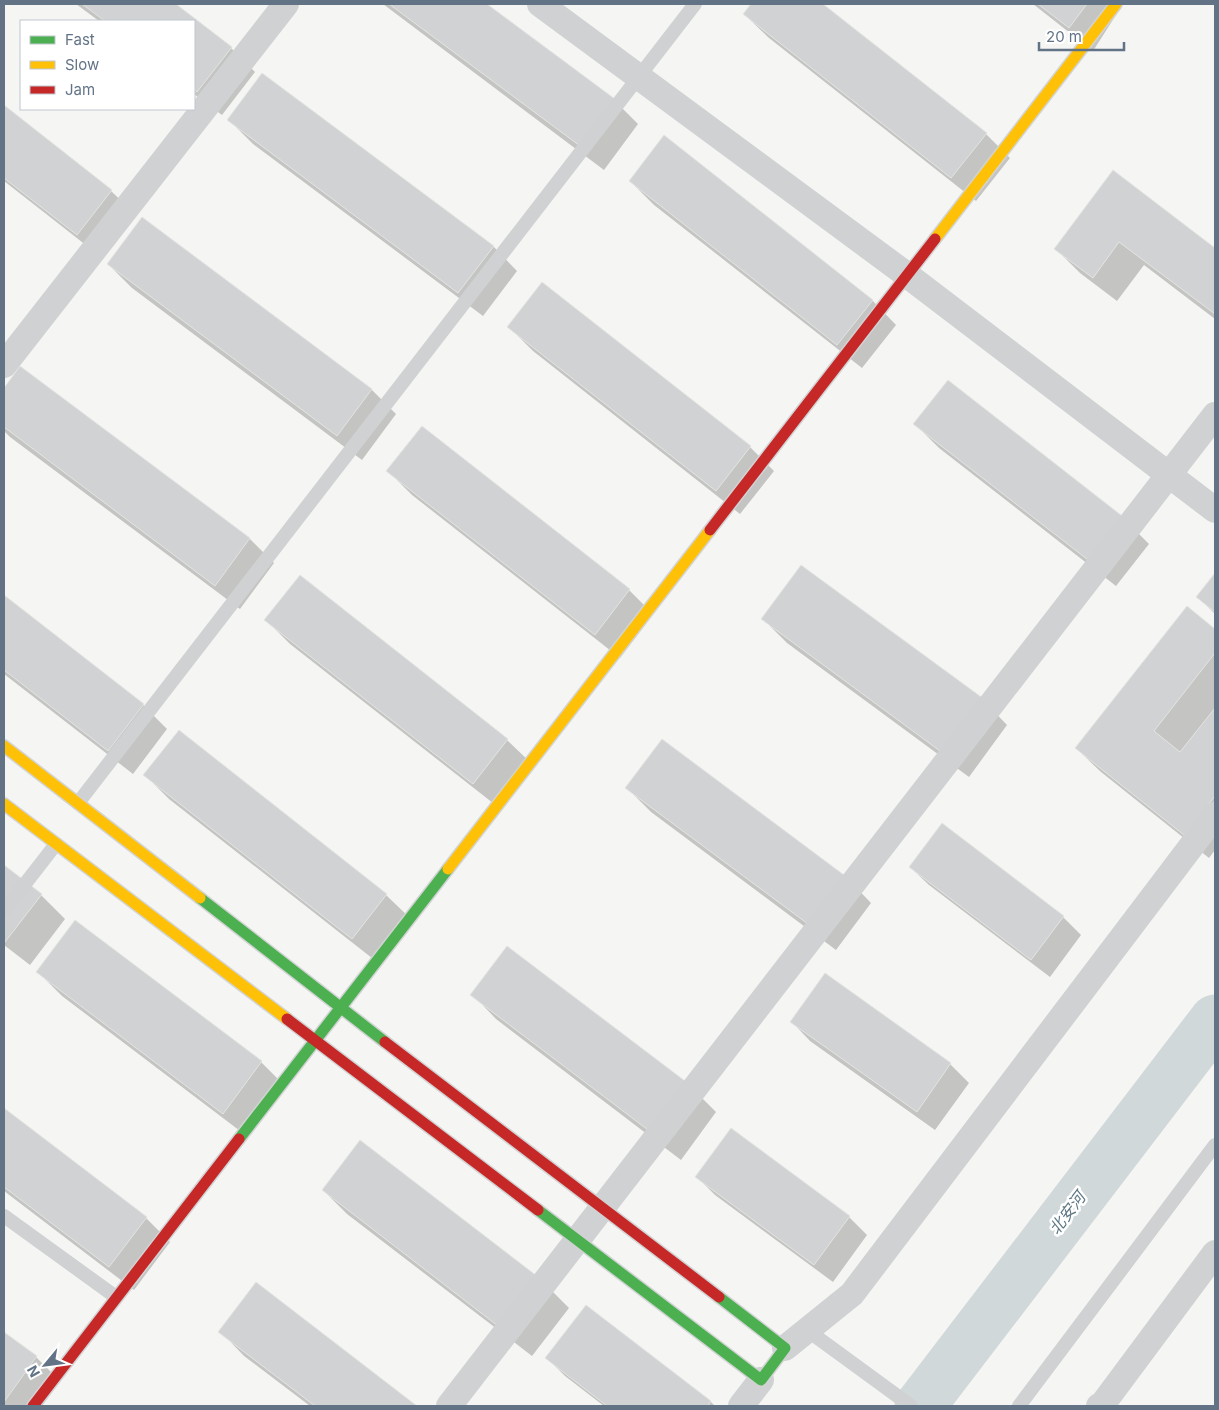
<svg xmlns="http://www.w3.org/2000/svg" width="1219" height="1410" font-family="Inter,'Noto Sans SC',sans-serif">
  <rect width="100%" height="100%" fill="#f5f5f3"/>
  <path fill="#0003" d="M76 4H174L231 48 255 72 222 115 194 94V21H99Z
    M383 4H485L614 100 638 124 604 170Z
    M752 4H821L986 134 1010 158 976 201 769 38 744 14Z
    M1033 4H1123L1093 51Z
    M4 106 111 191 130 209 96 253 4 181Z
    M229 120 493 246 517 271 483 316 253 144Z
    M1113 172 1215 249V319L1144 265 1117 301 1080 273 1056 249Z
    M630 181 872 300 896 325 862 368 654 205Z
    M142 218 372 390 396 414 362 460 132 288 108 264Z
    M509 327 750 447 774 471 740 514 533 351Z
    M20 367 250 539 274 563 240 609 10 437 4 431V390Z
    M915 424 1125 520 1149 544 1116 586 939 448Z
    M422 427 629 590 653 614 620 658 412 495 388 471Z
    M1215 575V614L1198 597Z
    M300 577 507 740 532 764 498 807 290 644 266 620Z
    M4 597 143 705 167 729 133 774 4 674Z
    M1187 608 1215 631V850L1209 858 1101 772 1076 748Z
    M763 619 983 700 1007 725 969 777 787 643Z
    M145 775 386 895 411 919 377 962 169 799Z
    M627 788 847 878 871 903 836 950 651 812Z
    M4 866 41 895 65 919 30 965 4 945Z
    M910 867 1063 917 1081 935 1050 977 929 885Z
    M75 922 261 1062 285 1086 248 1137 62 996 38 972Z
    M825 975 950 1064 969 1083 935 1130 810 1041 792 1022Z
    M472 994 692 1088 716 1112 681 1160 496 1019Z
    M4 1110 146 1218 170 1242 134 1290 4 1191Z
    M697 1177 849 1217 867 1235 833 1282 715 1195Z
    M323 1190 545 1284 569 1308 532 1356 347 1214Z
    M256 1284 415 1406H310L244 1356 220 1331Z
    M586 1306 711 1402 715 1406H604L565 1376 547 1358Z
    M4 1334 36 1357 60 1381 42 1406H4Z"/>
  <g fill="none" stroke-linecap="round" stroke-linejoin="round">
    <path stroke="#d1d8da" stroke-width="51" d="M920 1406 1215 1020"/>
  </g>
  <path fill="#d1d2d3" stroke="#e4e4e3" d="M82 4H176L232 47 197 92 194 89V21H105Z
    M389 4H487L615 99 580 146Z
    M751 4H823L987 133 951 178 743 14Z
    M1038 4H1087L1069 28Z
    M262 73 494 246 458 293 227 120Z
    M4 105 112 190 77 235 4 178Z
    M664 135 873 300 837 345 629 181Z
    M1113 170 1215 248V314L1119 242 1093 278 1054 249Z
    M142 217 372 389 337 436 107 264Z
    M542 282 751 446 716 491 507 327Z
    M20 366 250 538 215 586 4 427V388Z
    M948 380 1126 519 1092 563 913 424Z
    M422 426 630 589 595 635 386 471Z
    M801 565 984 699 944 754 761 619Z
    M1215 573V612L1196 597Z
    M300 575 508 739 473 784 264 620Z
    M4 595 144 704 108 751 4 670Z
    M1187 606 1215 629V653L1154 731 1180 752 1215 708V796L1184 835 1075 748Z
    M179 730 387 894 352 939 143 775Z
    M662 739 848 878 812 927 625 788Z
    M942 823 1064 916 1031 960 909 867Z
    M4 865 42 894 5 942 4 941Z
    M75 920 262 1061 223 1114 36 972Z
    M507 946 693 1087 656 1136 470 995Z
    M825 973 951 1063 917 1112 790 1022Z
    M4 1108 147 1217 109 1267 4 1187Z
    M731 1128 850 1216 814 1265 695 1177Z
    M360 1140 546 1283 507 1333 322 1190Z
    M256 1282 417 1406H315L218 1332Z
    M586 1305 711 1401 708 1406H607L545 1358Z
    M4 1332 37 1356 4 1402Z"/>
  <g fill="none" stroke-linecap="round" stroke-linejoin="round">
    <g stroke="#d1d3d4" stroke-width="14">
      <path id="fast" d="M200 898 385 1042
        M239 1139 448 869
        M538 1210 761 1380 785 1348 719 1297"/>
    </g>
    <g stroke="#d1d3d4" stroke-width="14">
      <path id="slow" d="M935 239 1116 4
        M4 746 200 898
        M4 804 287 1019
        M448 869 710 530"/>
    </g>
    <g stroke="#d1d3d4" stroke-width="14">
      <path id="jam" d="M710 530 935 239
        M287 1019 538 1210
        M385 1042 719 1297
        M33 1406 239 1139"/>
    </g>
    <path stroke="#d0d1d2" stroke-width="14" d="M78 803 695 4
      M4 911 56 844
      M4 1216 116 1297
      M807 1330 911 1406
      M1019 1406 1215 1145"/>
    <path stroke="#d0d1d2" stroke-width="26" d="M540 4 907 275 1215 510
      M4 365 286 4
      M785 1348 852 1294 1215 815
      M449 1406 1215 415
      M741 1406 761 1380
      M1099 1406 1102 1405 1215 1253"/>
    <use href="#fast" stroke="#4caf50" stroke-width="11"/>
    <use href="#slow" stroke="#ffc107" stroke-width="11"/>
    <use href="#jam" stroke="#c62828" stroke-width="11"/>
  </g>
  <g text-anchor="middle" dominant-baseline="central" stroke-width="5" stroke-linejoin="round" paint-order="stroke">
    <g font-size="16" font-style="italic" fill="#5e7683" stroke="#fff">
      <text transform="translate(1067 1213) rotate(-53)">北安河</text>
    </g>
  </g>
  <rect width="1219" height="1410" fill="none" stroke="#627386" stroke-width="10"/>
  <rect x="20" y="20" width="175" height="90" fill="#ffffff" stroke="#c0c7cf"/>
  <rect x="30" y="36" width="25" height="8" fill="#4caf50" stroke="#c0c7cf"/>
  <text x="65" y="45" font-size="15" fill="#627386">Fast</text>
  <rect x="30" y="61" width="25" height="8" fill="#ffc107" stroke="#c0c7cf"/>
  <text x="65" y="70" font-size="15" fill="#627386">Slow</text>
  <rect x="30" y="86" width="25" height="8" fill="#c62828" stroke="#c0c7cf"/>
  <text x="65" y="95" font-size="15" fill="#627386">Jam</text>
  <g transform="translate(45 1365) rotate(241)" stroke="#ffffff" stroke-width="4" paint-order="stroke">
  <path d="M0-4L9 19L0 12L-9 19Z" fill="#627386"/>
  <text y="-8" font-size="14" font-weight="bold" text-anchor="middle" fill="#627386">N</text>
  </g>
  <path d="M1039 42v8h85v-8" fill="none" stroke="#627386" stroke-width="2.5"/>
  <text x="1046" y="42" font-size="15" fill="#627386" stroke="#ffffff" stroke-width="4" paint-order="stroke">20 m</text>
</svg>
